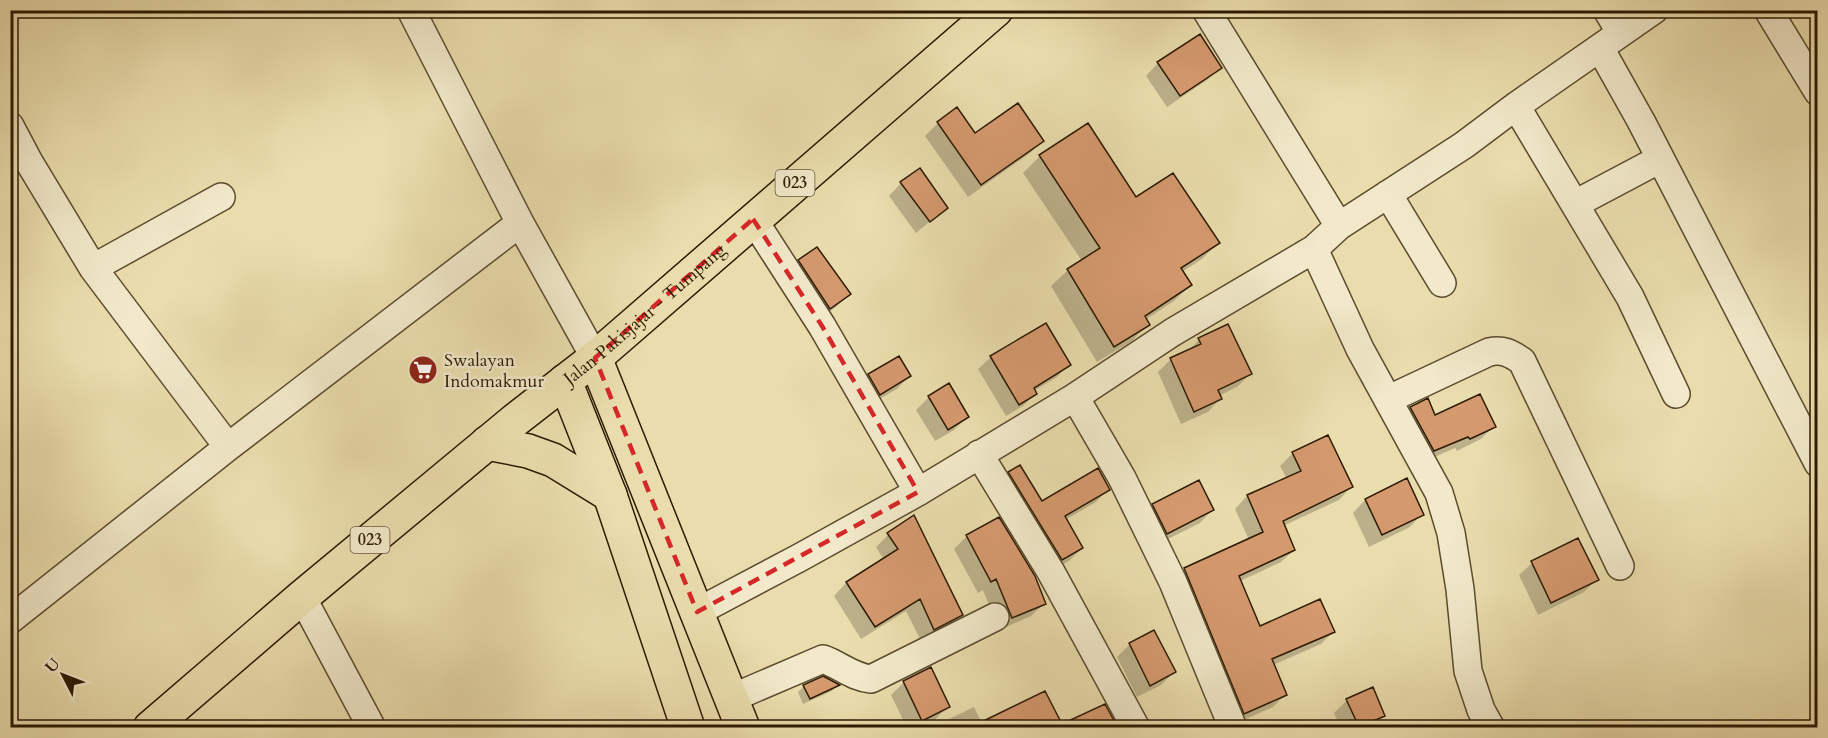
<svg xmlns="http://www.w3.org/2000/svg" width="1828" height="738" font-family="Cardo,serif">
  <rect width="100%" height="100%" fill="#eaddad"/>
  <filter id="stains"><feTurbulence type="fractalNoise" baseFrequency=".00333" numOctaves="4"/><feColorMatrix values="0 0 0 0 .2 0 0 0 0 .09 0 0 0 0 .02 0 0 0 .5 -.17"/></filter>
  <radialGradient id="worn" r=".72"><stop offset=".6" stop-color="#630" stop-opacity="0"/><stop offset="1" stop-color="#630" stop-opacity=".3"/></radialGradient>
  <path fill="#0003" d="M1158 63 1220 68 1207 80 1167 107 1146 76Z
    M957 109 975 135 1042 141 1030 153 968 197 925 136 938 123Z
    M1087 125 1136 199 1218 243 1202 259 1182 272 1190 285 1174 301 1145 320 1148 324 1132 341 1097 362 1051 286 1068 270 1082 261 1023 173 1040 156Z
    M901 183 946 208 916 233 889 196Z
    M799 261 849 294 836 307 817 321 787 274Z
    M1227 326 1251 373 1238 386 1219 396 1220 399 1208 412 1181 424 1158 372 1171 359 1186 353 1199 340Z
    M991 357 1069 364 1057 377 1034 391 1035 394 1023 406 1006 416 978 369Z
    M869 376H909L897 389 867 406 856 388Z
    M948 385 967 417 954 430 935 441 916 410 929 397Z
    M1427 400 1435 418 1494 426 1481 439 1457 451 1455 448 1421 463 1398 421 1410 408Z
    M1293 453 1351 487 1339 500 1283 526 1294 550 1281 562 1240 581 1259 628 1333 632 1321 644 1273 665 1286 694 1273 707 1232 725 1172 582 1185 569 1249 540 1235 509 1247 496 1287 479 1280 466Z
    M1009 473 1041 503 1108 489 1096 502 1065 520 1082 548 1069 561 1049 572 996 486Z
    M1365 500 1422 514 1410 527 1369 547 1353 513Z
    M1153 505 1212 510 1200 523 1154 546 1140 518Z
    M888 535 961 615 948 628 921 641 906 611 861 639 834 596 846 583 884 560 876 547Z
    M967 536 1044 604 1031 616 999 630 983 590 978 593 954 549Z
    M1578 540 1597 579 1584 592 1538 615 1519 575 1532 563Z
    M1130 644 1174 672 1161 685 1137 697 1117 657Z
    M904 682 948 706 936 719 919 728H907L891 695Z
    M837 685 832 691 803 704 798 692 804 686Z
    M1347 700 1383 715 1371 728H1341L1334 713Z
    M974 707 984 728H936L941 723Z
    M868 723 871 728H860Z"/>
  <path fill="#d5996e" stroke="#2b1a02" stroke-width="1.5" d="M1200 34 1222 68 1180 96 1157 62Z
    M1018 103 1044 141 981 185 937 122 957 107 975 133Z
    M1088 123 1136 197 1173 173 1220 243 1181 268 1192 285 1145 316 1150 325 1114 347 1067 269 1100 248 1039 155Z
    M920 168 948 208 930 222 900 182Z
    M817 247 851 294 830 309 798 260Z
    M1046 323 1071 365 1034 388 1037 394 1019 405 990 356Z
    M1228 324 1252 374 1218 390 1222 399 1194 412 1170 358 1201 344 1198 338Z
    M899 356 911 376 880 395 868 374Z
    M949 383 969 417 948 430 928 396Z
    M1480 394 1496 427 1470 439 1468 437 1434 451 1410 407 1428 398 1435 415Z
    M1328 435 1353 487 1283 521 1295 550 1239 576 1260 626 1320 599 1335 632 1272 659 1287 695 1244 714 1184 568 1263 532 1247 495 1301 471 1292 452Z
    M1020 465 1042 501 1098 468 1110 490 1065 516 1083 548 1062 560 1008 472Z
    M1407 478 1424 515 1382 535 1365 499Z
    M1199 480 1214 510 1167 534 1152 504Z
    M914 515 963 615 934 630 920 599 875 627 846 582 898 549 887 533Z
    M999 517 1035 576 1046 604 1012 618 996 579 991 582 966 535Z
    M1578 538 1599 580 1551 603 1531 561Z
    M1154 630 1176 672 1150 686 1129 643Z
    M931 667 950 707 922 721 903 681Z
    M823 676 840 685 810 699 803 685Z
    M1373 687 1385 716 1359 727 1346 699Z
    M1045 691 1062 724 1105 704 1118 728H969Z"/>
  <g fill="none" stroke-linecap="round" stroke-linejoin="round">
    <g stroke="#5b4b2d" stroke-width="30">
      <path id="street" d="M411 10 520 223 595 358
        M1206 10 1339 226
        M1607 10 1621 33
        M1768 10 1818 92
        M1600 48 1641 121 1818 463
        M1516 106 1630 297 1676 394
        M10 126 29 162 93 268 228 447
        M1388 194 1442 283
        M1575 204 1660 159
        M753 219 822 326 918 492
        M1314 249 1360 349 1439 493 1451 533 1460 589 1468 671 1481 710 1491 728
        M93 268 221 197
        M1075 397 1122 478 1173 582 1233 728
        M1389 399 1489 352C1503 349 1510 353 1522 361L1620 566
        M979 454 1051 572 1136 728
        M302 597 372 728
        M697 612 799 558 918 492 1075 397 1173 332 1314 249 1339 226 1464 145 1516 106 1654 10
        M10 620 228 447 520 223
        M732 698 823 659C840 665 852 677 871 679L995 617"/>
    </g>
    <g stroke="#2b1a02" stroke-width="36">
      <g id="primary">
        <path d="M595 358 743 728"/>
        <path d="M565 381 610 495 688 728"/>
        <path d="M487 443 528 451 553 460 610 495"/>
        <path id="s1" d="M150 728 302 597 514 421 595 358 996 10"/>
      </g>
    </g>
    <use href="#street" stroke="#f1e9ca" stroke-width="27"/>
    <use href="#primary" stroke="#eaddad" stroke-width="33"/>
  </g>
  <path fill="none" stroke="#d62828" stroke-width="4.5" stroke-dasharray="12 8" stroke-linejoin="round" d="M753 219 822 326 918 492 697 612 595 358Z"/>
  <defs>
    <g id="supermarket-disc" transform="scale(1.5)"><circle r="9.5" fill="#8f2418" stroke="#f1e9ca"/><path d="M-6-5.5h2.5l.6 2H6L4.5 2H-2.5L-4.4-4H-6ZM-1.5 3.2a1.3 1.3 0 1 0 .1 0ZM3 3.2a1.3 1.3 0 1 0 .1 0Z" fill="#fff"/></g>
  </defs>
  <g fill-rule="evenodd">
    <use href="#supermarket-disc" x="423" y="370"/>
  </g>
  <g text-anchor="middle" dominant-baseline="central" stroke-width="5" stroke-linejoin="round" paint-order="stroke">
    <g fill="#f1e9ca" stroke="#66583e" stroke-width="1.5">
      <rect x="775.5" y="170" width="39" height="26" rx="4.5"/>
      <rect x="350.5" y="527" width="39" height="26" rx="4.5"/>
    </g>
    <g font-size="16" font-weight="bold" fill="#2b1a02">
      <text x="795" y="183">023</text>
      <text x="370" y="540">023</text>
    </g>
    <g font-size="18" fill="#2b1a02" stroke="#f1e9ca">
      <text stroke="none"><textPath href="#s1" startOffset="645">Jalan Pakisjajar - Tumpang</textPath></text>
    </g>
    <g font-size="18" fill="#2b1a02" stroke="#f1e9ca" text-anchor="start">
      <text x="444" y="360">Swalayan<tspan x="444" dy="21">Indomakmur</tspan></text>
    </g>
  </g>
  <rect width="1828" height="738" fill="none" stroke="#eaddad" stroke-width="36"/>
  <rect x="12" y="12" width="1804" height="714" fill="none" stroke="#2b1a02" stroke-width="3"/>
  <rect x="18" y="18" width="1792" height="702" fill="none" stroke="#2b1a02" stroke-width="1.5"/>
  <g transform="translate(63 675) rotate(312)" stroke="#f1e9ca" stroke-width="4.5" paint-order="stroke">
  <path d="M0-4.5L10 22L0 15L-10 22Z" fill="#2b1a02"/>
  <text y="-9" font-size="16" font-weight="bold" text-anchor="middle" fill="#2b1a02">U</text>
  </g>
  <rect width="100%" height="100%" filter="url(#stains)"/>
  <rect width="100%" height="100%" fill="url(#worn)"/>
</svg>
